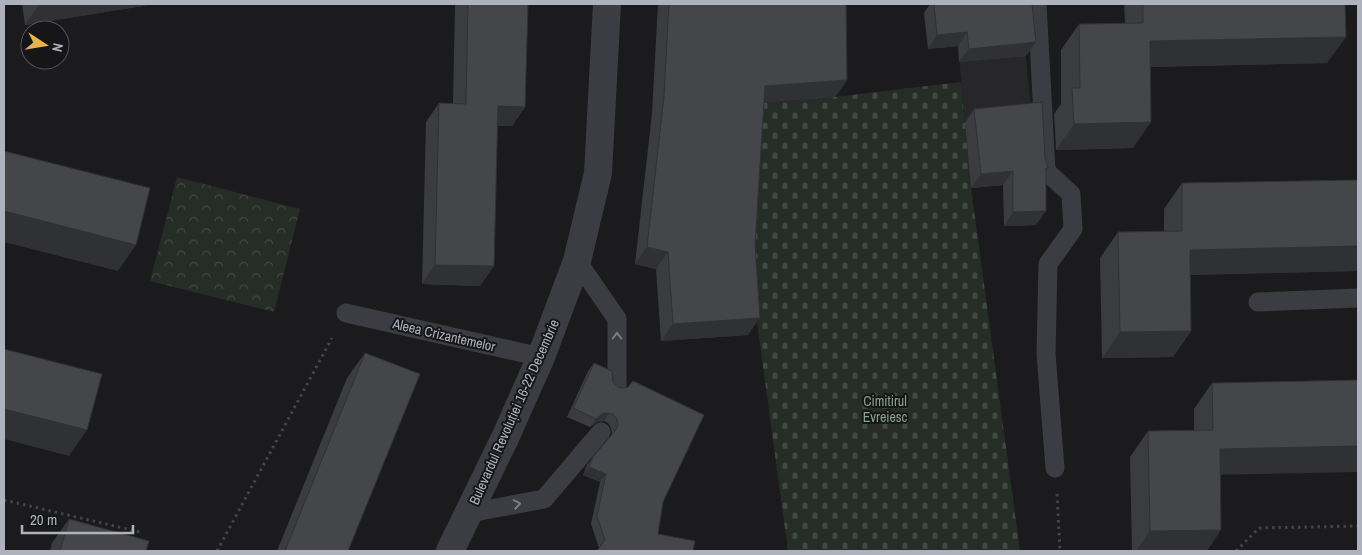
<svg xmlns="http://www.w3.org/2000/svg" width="1362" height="555" font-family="'Archivo Narrow',sans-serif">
  <defs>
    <pattern id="forest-crowns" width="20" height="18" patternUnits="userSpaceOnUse" patternTransform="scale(1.25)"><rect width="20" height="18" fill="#252d26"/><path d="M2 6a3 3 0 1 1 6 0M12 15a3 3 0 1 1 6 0" fill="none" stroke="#424944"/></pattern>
    <pattern id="cemetery-stones" width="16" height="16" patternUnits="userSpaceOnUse" patternTransform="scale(1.25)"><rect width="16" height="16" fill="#252d26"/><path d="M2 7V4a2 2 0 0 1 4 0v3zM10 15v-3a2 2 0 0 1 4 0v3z" fill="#424944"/></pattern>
  </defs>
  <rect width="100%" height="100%" fill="#1b1b1d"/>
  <path fill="#27272a" d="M1021 4 1038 182 971 188 958 46Z"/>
  <path fill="url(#forest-crowns)" d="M177 177 300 209 274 312 150 281Z"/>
  <path fill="url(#cemetery-stones)" d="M961 82 971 188 1020 551H788L748 255 759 102 835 97Z"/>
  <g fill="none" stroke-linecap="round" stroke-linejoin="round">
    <path stroke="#424449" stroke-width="3" stroke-dasharray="2.5 4" stroke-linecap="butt" d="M1057 494 1060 551
      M4 500 140 532
      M217 551 332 338
      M1236 551 1259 528 1358 526"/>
    <path stroke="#3c3d42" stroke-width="19" d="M1037 4 1046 171 1071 194 1073 229 1048 264 1046 354 1055 468
      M577 261 617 319V385
      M1258 302 1358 298
      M346 313 541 357
      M469 513 544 499 601 432"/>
    <path stroke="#3c3d42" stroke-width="28" d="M450 551 505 438 541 357 577 261 598 173 607 4"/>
  </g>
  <path fill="#3b3c40" d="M22 4H155L25 25Z
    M455 4H528L525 107 512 126H497L494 266 480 286 422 284 426 122 439 103H453Z
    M658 4H846L847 80 835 97 764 102 748 335 661 341 656 269 635 264 652 113Z
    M930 4H934L1036 42 1026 56 959 62 958 46 928 49 924 13Z
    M1124 4H1345L1327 63 1151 67 1133 148 1056 150 1054 114 1061 104V50L1079 24 1125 23Z
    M974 109 1045 158 1048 168 1046 171 1036 225 1004 226 1003 185 971 188 965 123Z
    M1358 180V271L1190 275 1191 331 1173 357 1102 358 1100 258 1118 232 1164 231V209L1182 183Z
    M365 353 348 551H277L347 378Z
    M594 363 618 387 704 415 599 548 591 524 600 482 583 475 587 465 593 457 611 436 612 434 611 428 608 423 604 421 597 422 590 427 567 417 588 371Z
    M1212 383 1220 474 1207 551H1132L1130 457 1148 431H1194V409Z
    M69 519 146 551H50L52 543Z"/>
  <path fill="#303134" d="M48 4H155L25 25 39 5Z
    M967 32 958 46 928 49 937 35Z
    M1346 37 1327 63 1132 67 1150 41Z
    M1036 42 1026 56 959 62 969 49Z
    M847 80 835 97 753 103 765 86Z
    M498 106 525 107 512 126H484Z
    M1151 122 1133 148 1056 150 1074 124Z
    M1013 171 1003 185 971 188 981 174Z
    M4 211 136 245 118 271 4 242Z
    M1046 211 1036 225 1004 226 1013 212Z
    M1358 246V271L1172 275 1190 250Z
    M647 247 668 252 656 269 635 264Z
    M435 265 494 266 480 286 422 284Z
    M760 318 748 335 661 341 673 324Z
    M1191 331 1173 357 1102 358 1120 332Z
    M4 409 87 430 69 456 4 439Z
    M603 413H609L604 421 597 422 590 427 596 419Z
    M1358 446V472L1202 475 1220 449Z
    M589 467 606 474 600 482 583 475Z
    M1221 530 1207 551H1136L1150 531Z"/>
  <path fill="#45464a" stroke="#303134" d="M468 4H528L525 107 498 106 494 266 435 265 439 103 466 104Z
    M669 4H846L847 80 765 86 755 245 760 318 673 324 668 252 647 247 664 96Z
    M934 4H1032L1036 42 969 49 967 32 937 35Z
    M1143 4H1345L1346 37 1150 41 1151 122 1074 124 1072 88H1080L1079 24 1143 23Z
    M1042 102 1045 158 1048 168H1046V211L1013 212V171L981 174 974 109Z
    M4 151 150 188 136 245 4 211Z
    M1358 180V246L1190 250 1191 331 1120 332 1118 232 1182 231V183Z
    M4 349 102 374 87 430 4 409Z
    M365 353 420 374 348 551H285Z
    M594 363 612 371 613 382 618 387 623 388 628 387 633 381 704 415 663 502 658 534 695 541 693 551H597L605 540 597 516 606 474 589 467 593 457 615 431 618 425 617 419 614 415 609 413H603L596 419 573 408Z
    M1358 380V446L1220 449 1221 530 1150 531 1148 431 1213 430 1212 383Z
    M69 519 149 541 146 551H60Z"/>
  <defs><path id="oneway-chevron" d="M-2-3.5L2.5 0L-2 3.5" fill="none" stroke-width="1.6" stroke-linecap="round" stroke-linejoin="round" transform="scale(1.25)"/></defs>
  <g stroke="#7b7d85">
    <use href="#oneway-chevron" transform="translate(617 336) rotate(-90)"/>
    <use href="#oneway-chevron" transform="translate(517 504) rotate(-10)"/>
  </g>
  <g text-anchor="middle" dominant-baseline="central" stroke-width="4" stroke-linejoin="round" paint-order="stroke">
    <g font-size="14" fill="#aeb2bc" stroke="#161618">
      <text transform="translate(444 335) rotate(13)">Aleea Crizantemelor</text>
      <text transform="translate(514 412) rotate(-66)">Bulevardul Revoluției 16-22 Decembrie</text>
    </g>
    <g font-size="14" fill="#87a589" stroke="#161618">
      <text x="885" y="401">Cimitirul<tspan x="885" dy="16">Evreiesc</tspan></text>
    </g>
  </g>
  <rect width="1362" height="555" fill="none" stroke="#aeb2bc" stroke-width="10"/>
  <g transform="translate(45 45) rotate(102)"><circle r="24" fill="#161618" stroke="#53545a"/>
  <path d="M0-4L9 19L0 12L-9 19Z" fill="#e8b448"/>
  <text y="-8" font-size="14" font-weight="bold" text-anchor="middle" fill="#aeb2bc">N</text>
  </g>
  <path d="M22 525v8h111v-8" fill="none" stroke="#aeb2bc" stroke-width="2.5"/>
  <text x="30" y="525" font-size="15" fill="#aeb2bc" stroke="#161618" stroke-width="4" paint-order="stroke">20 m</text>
</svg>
